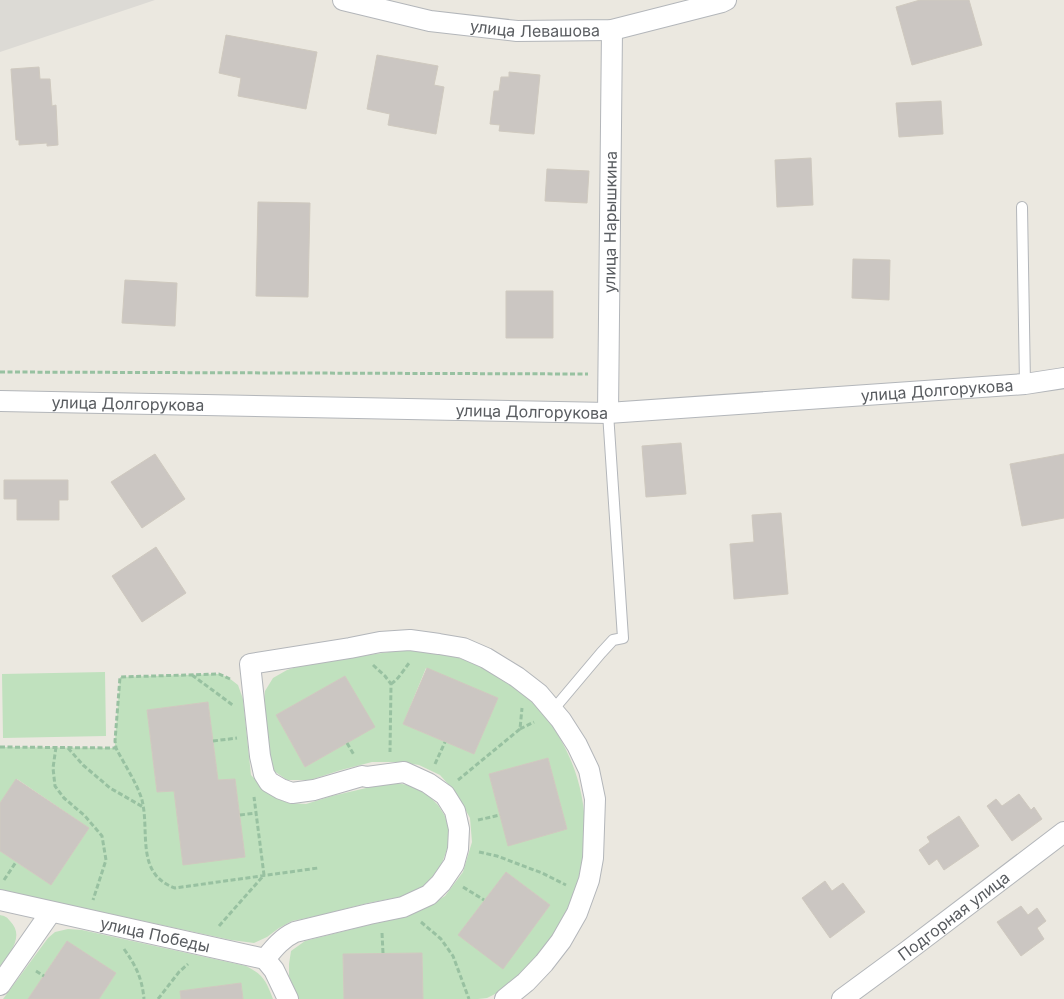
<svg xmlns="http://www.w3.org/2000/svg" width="1064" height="999" font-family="Inter,sans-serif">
  <rect width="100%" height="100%" fill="#ebe8e0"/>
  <path fill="#dcdad5" d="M0 0H155L0 52Z"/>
  <path fill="#c0e1be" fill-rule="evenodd" d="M403 650C420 652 439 652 455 657 467 660 479 666 490 672 505 680 518 689 531 700 544 711 554 727 562 742 595 802 592 871 556 930 542 952 512 988 487 998 482 999 474 999 468 999 453 999 438 999 423 999L422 953 343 954 344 999H298L289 976V964L291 951 305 941 396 918 425 908 445 896 463 872 472 842 470 818 456 793 440 775 419 765 399 762H372L341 770 310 780H287L274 771 268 746 264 700 265 691 273 678 287 670 306 664ZM426 668 498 698 474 754 403 724ZM345 676 374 727 305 767 276 715ZM548 758 567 829 508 845 489 774ZM506 872 550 905 503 968 458 935Z
    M105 672 106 736 3 738 2 674Z
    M219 674 229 678 238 685 243 699 251 775 265 790 275 797 288 803 306 804 332 796 392 782 412 786 428 795 438 805 445 816 449 830 448 847 442 863 433 876 422 887 400 897 368 903 317 916 292 921 279 928 267 937 254 943 231 940 0 890V851L51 885 89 828 17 779 0 803V747L115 748V741L120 677ZM208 702 218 780 235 779 245 857 183 864 174 791 157 792 147 710Z
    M0 915C5 916 7 917 10 921 25 936 10 953 0 966Z
    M68 929 82 930 246 966C264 975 266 981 273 999H243L241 983 180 991 181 999H99L116 973 67 941 28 999H3L48 938 55 932Z"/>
  <path fill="#cbc6c2" stroke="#cfc9bf" d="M920 0H969L982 45 912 65 896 7Z
    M226 35 317 52 306 109 238 96 241 78 219 73Z
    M377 55 438 66 434 85 444 87 436 134 388 125 390 114 367 109Z
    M39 67 40 79H50L52 106 56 105 58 145 47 146V143L19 145V140H16L11 69Z
    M509 72 540 75 534 134 499 131 500 125 490 124 494 91H499L501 77H509Z
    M941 101 943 134 899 137 896 103Z
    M811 158 813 205 777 207 775 160Z
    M547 169 589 171 587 203 545 201Z
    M258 202 310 203 308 297 256 296Z
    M853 259 890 260 889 300 852 298Z
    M125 280 177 283 175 326 122 323Z
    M506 291H553V338H506Z
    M681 443 686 494 646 497 642 446Z
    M155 454 185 499 142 528 111 482Z
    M1064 454V518L1022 526 1010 464Z
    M4 480H68V500H59V520H17V499H4Z
    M781 513 788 594 734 599 730 544 754 542 752 515Z
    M156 547 186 593 142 622 112 576Z
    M427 668 498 698 474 754 403 724Z
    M345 676 375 727 305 767 276 715Z
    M208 702 218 780 235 779 245 857 183 865 174 791 157 792 147 710Z
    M548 758 567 829 508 846 489 774Z
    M16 779 89 828 51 885 0 851V803Z
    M1019 794 1031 810 1034 807 1042 819 1012 841 987 806 996 799 1002 806Z
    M959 816 979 846 944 870 937 859 929 865 919 850 930 842 927 837Z
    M506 872 550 905 503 969 458 935Z
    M825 881 832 891 843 883 865 912 830 938 802 898Z
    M1021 906 1028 915 1037 908 1046 921 1037 928 1044 939 1021 956 997 922Z
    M67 941 116 973 99 999H28Z
    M422 953 423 999H344L343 954Z
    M241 983 243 999H181L180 991Z"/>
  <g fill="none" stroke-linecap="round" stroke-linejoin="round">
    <g stroke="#b3b6ba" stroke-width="12">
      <path id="service" d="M1022 207 1025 384
        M553 710 601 653 613 640 623 638 608 413"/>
    </g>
    <g stroke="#b3b6ba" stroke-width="22">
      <g id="minor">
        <path id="s1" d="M343 0 430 21 517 31 612 30 722 2 726 0"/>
        <path id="s2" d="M0 401 608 413 1025 384 1064 378"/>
        <path id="s3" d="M608 413 612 30"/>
        <path id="s4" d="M0 900 265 959 274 970 288 999"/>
        <path d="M265 959C274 948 282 938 295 932L369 914 403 907 429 895 441 883 454 864 458 849 459 829 455 811 445 795 428 783 404 772 367 777 362 776 314 790 292 793 281 789 269 782 264 774 260 756 250 664 350 648 380 642 410 640 439 644 463 648 486 658 517 677 539 694 561 720 577 745 589 770 595 799 593 858 589 880 577 913 561 941 544 963 526 982 505 999"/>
        <path d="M0 985 51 912"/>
        <path id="s5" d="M842 999 906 952 1064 832"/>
      </g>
    </g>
    <path stroke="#98c1a1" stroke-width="3" stroke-dasharray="5 2.5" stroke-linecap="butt" d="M0 372 588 374
      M373 665 385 676 391 684 390 752
      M192 675 234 706
      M230 679 219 674 120 677 115 741 116 748C124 764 137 783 142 800 150 832 135 874 175 888L318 868
      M391 684C399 679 404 669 410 662
      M520 729 534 722
      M213 741 237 738
      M347 743 354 755
      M0 747 116 748
      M56 747 53 768 55 786 64 798 85 816 102 836 106 860 93 900
      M68 748 83 765 110 788 143 807
      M435 764 445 742
      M458 780 520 729 522 708
      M240 815 256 813
      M478 820 500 815
      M479 852 497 856 542 873 566 885
      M4 880 16 862
      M463 887 484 900
      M421 922 441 939 453 956 469 999
      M219 926 264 875 254 797
      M382 933 383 953
      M124 949C136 966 142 978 144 999
      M36 971 44 976
      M158 999 179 972 188 964"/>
    <use href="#service" stroke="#fff" stroke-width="10"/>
    <use href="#minor" stroke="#fff" stroke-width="20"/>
  </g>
  <g text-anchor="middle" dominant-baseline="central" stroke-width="4" stroke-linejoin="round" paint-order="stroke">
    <g font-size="16" fill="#595c60" stroke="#fff">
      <text stroke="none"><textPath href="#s1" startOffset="195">улица Левашова</textPath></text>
      <text stroke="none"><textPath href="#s3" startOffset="191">улица Нарышкина</textPath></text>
      <text stroke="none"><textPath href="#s2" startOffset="938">улица Долгорукова</textPath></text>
      <text stroke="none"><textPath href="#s2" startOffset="128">улица Долгорукова</textPath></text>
      <text stroke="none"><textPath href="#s2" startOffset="532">улица Долгорукова</textPath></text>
      <text stroke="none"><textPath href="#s5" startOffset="139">Подгорная улица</textPath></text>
      <text stroke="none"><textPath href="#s4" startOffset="159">улица Победы</textPath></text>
    </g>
  </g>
</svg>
